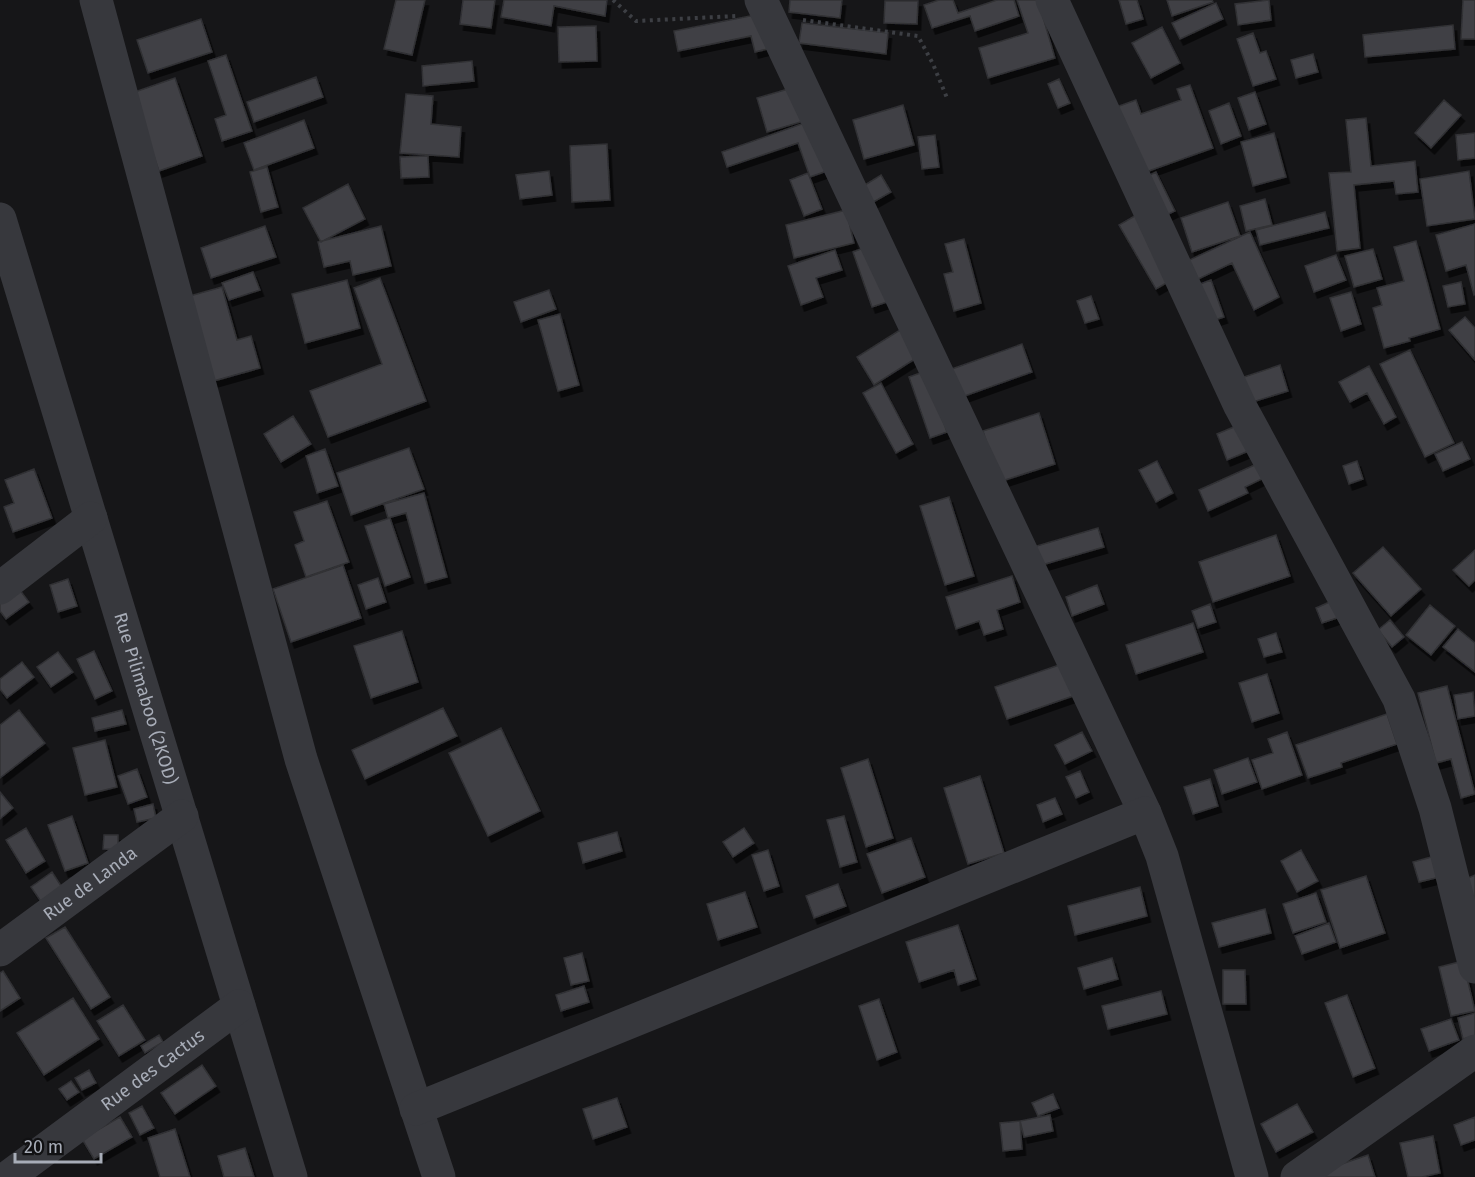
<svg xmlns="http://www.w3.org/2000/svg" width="1475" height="1177" font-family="'Fira Sans',sans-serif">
  <defs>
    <filter id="shadow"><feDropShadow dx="3.5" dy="6" stdDeviation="0" flood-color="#0009"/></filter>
  </defs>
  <rect width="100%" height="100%" fill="#161618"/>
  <path fill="#404145" stroke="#303034" stroke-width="1.5" filter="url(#shadow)" d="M396 0H425L412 55 384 49Z
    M463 0H495L491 28 460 24Z
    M504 0H607L605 16 554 6 551 26 501 17Z
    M790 0H842L840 18 789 12Z
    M939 0H953L958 13 997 0H1014L1019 16 975 31 970 16 932 28 924 5Z
    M1017 0H1038L1055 58 988 78 979 48 1028 33Z
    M1119 0H1137L1143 19 1126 24Z
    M1167 0H1212L1213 2 1172 16Z
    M1269 0 1271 20 1238 25 1235 4Z
    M1463 0H1475V39H1461Z
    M885 1H918L917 24 884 23Z
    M1216 3 1223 19 1180 39 1172 23Z
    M765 13 772 48 755 52 751 36 678 51 674 31Z
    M201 19 212 52 148 73 137 40Z
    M802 23 888 33 886 54 799 43Z
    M1453 25 1455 49 1365 57 1363 35Z
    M596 26 597 61 559 62 558 27Z
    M1162 27 1180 63 1151 78 1132 43Z
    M1253 33 1260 53 1266 51 1276 79 1253 86 1237 39Z
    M1313 54 1318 72 1296 78 1291 60Z
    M226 55 252 131 222 141 215 119 226 115 208 61Z
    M472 61 474 81 423 86 422 66Z
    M316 77 323 97 254 122 247 102Z
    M175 78 202 156 159 171 132 93Z
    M1059 79 1070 103 1058 108 1048 84Z
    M1190 85 1213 148 1132 177 1108 110 1136 100 1141 114 1181 100 1177 89Z
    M795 87 804 121 767 132 757 98Z
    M1255 92 1266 124 1249 130 1238 98Z
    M406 94 433 96 431 124 461 127 459 157 400 153Z
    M1444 100 1461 115 1431 148 1415 133Z
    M1229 103 1241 136 1221 144 1209 111Z
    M903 105 914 145 864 159 853 120Z
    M1366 118 1371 166 1415 161 1418 192 1396 194 1394 181 1354 185 1360 248 1337 251 1329 173 1351 172 1346 120Z
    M304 120 314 148 254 170 244 143Z
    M810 121 827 171 810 177 798 143 727 167 722 152Z
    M1274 133 1286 177 1253 186 1241 142Z
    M1475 133V158L1458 160 1456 135Z
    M935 135 939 167 922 169 918 137Z
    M607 144 610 200 572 202 570 146Z
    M428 156 429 177 401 178 400 157Z
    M267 167 278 207 261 212 250 172Z
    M549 171 552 195 520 199 516 175Z
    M1469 171 1475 219 1427 226 1420 179Z
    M1156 172 1175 211 1156 220 1137 181Z
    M808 173 822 209 804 216 790 180Z
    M881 175 891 192 870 204 860 188Z
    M348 184 365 219 321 242 303 208Z
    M1265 199 1272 225 1246 231 1240 206Z
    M1228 202 1240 236 1192 252 1181 218Z
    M846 210 854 243 794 258 786 225Z
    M1325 212 1329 228 1260 245 1256 230Z
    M1138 214 1175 278 1156 289 1119 225Z
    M1475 224V294L1474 295 1466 265 1446 271 1436 235Z
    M265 226 276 257 211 278 201 248Z
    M381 226 391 266 353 275 350 261 324 267 318 242Z
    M1250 232 1279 297 1254 310 1232 263 1194 281 1185 262Z
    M964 239 981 303 954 311 944 274 953 272 945 244Z
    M1416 241 1440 329 1409 338 1410 341 1384 348 1373 308 1382 305 1377 288 1404 281 1394 247Z
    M871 245 890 301 872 307 853 252Z
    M1373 249 1382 279 1354 287 1345 256Z
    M835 250 842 270 816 278 823 297 801 305 788 266Z
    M1336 255 1346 280 1314 292 1305 266Z
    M253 272 260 290 229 300 222 283Z
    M380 278 426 401 328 437 310 391 382 364 354 288Z
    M347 280 360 328 305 343 292 294Z
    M1211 280 1224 317 1205 323 1192 287Z
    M1461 282 1465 304 1448 307 1443 286Z
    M222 287 237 340 251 336 260 368 203 384 179 299Z
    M549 290 556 309 521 322 514 302Z
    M1351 292 1361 324 1341 331 1330 298Z
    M1091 296 1099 319 1085 323 1077 301Z
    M560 314 579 385 558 391 538 320Z
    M1465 317 1475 328V360L1449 330Z
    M900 330 918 357 874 385 857 357Z
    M1022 344 1032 372 959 398 949 370Z
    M1410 350 1454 443 1425 457 1380 364Z
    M1280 365 1288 391 1246 404 1238 379Z
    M1369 366 1396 417 1384 424 1367 393 1350 402 1339 382Z
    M926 371 947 432 930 438 909 377Z
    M881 383 913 444 896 453 863 393Z
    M1039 413 1055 464 999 482 983 431Z
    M293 416 311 444 281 462 264 434Z
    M1241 424 1251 450 1227 460 1217 434Z
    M1462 442 1470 459 1443 471 1435 454Z
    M409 448 424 489 351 515 337 473Z
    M325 449 338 486 317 493 306 456Z
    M1157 461 1173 493 1156 502 1139 470Z
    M1357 461 1363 479 1349 484 1343 466Z
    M1259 463 1266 477 1245 487 1248 493 1208 511 1199 490Z
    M34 469 52 518 13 532 4 507 14 503 5 480Z
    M424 493 447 577 425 583 406 513 388 518 384 504Z
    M949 497 974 576 945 585 920 506Z
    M327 501 349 562 306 577 295 545 304 541 294 512Z
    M390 518 410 577 385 586 365 526Z
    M1098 528 1104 547 1035 567 1030 548Z
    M1276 535 1290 576 1213 602 1199 562Z
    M1383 547 1421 589 1391 616 1353 573Z
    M1475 550V580L1469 586 1453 570Z
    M343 565 361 618 291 642 273 589Z
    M1012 576 1020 602 997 610 1003 629 984 635 979 621 956 629 946 597Z
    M378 578 386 602 366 609 358 585Z
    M68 579 77 606 58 612 50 585Z
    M16 585 29 602 6 619 0 611V597Z
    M1097 585 1104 604 1072 616 1066 597Z
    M1334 600 1340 617 1322 623 1316 608Z
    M1210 604 1216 622 1198 628 1192 611Z
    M1430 605 1455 626 1431 655 1406 635Z
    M1390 620 1404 637 1392 647 1378 630Z
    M1193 623 1203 652 1136 674 1126 645Z
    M1458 629 1475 643V672L1443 647Z
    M402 631 418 682 371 698 354 646Z
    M1276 633 1282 652 1264 657 1258 639Z
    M94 651 112 691 95 699 77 659Z
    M58 652 73 672 51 687 37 667Z
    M22 662 34 677 7 698 0 689V679Z
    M1065 663 1076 695 1007 719 995 687Z
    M1267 674 1279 713 1252 722 1239 683Z
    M1447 686 1475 794 1461 798 1451 759 1436 763 1418 693Z
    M1473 692 1475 716 1458 719 1454 695Z
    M443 708 457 736 365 779 352 750Z
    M19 710 45 743 0 778V725Z
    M122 710 126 724 95 731 92 718Z
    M1387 714 1397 744 1341 763 1342 767 1308 778 1296 745Z
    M501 728 540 811 488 836 449 753Z
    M1082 732 1092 751 1065 764 1055 745Z
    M1287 732 1302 775 1262 789 1252 760 1273 753 1268 739Z
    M105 740 117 787 85 795 73 748Z
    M1248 758 1257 782 1222 794 1214 770Z
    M868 759 893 838 866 847 841 768Z
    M137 769 147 797 128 804 118 776Z
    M1080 771 1089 792 1076 798 1066 777Z
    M980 776 1004 853 968 864 944 788Z
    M1210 779 1218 806 1193 814 1184 787Z
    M0 792 13 808 0 819Z
    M1055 798 1062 814 1043 822 1037 805Z
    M153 804 156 818 137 822 134 809Z
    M72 816 88 863 65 871 48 825Z
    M844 816 857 862 840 867 827 820Z
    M26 828 45 861 26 873 6 840Z
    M744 828 754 843 733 857 723 842Z
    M617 832 622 851 583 863 578 843Z
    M104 835H118V850L103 849Z
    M911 838 925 877 882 893 867 854Z
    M768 850 779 886 764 891 752 855Z
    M1301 850 1318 881 1297 892 1281 861Z
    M1435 856 1440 877 1419 882 1413 862Z
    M52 872 65 892 44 906 31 887Z
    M1475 875V905L1466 879Z
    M1366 876 1385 933 1340 948 1321 890Z
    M838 884 846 906 814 918 806 896Z
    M1140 887 1147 916 1075 935 1068 906Z
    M745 892 757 927 718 940 707 904Z
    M1316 893 1326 922 1293 933 1283 904Z
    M1265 909 1271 933 1219 947 1212 923Z
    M1329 923 1336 942 1302 954 1295 936Z
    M958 925 976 979 958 985 954 970 919 982 906 942Z
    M65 927 110 997 91 1009 46 938Z
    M582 953 589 981 571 985 564 958Z
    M1112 958 1118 979 1084 989 1078 968Z
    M1463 961 1475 1011 1451 1016 1439 967Z
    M1223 970H1245L1246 1004H1223Z
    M3 971 20 998 0 1011V973Z
    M584 986 589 1002 561 1011 556 995Z
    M1161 991 1167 1014 1108 1029 1102 1006Z
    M1347 995 1375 1068 1353 1077 1325 1003Z
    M73 998 99 1039 44 1075 17 1033Z
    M879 999 897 1052 877 1060 859 1006Z
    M123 1005 145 1040 119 1056 97 1021Z
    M1475 1013V1036L1463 1039 1458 1018Z
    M1451 1019 1459 1040 1429 1051 1421 1029Z
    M159 1035 163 1042 145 1053 141 1046Z
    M202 1065 216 1086 175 1114 161 1093Z
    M89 1070 96 1083 82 1090 75 1078Z
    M71 1081 79 1092 67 1100 59 1089Z
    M1053 1094 1059 1108 1038 1116 1032 1103Z
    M617 1098 627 1127 593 1139 583 1109Z
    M1297 1104 1313 1132 1276 1152 1261 1124Z
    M142 1106 154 1128 140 1135 129 1113Z
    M1050 1115 1053 1131 1024 1137 1020 1121Z
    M120 1117 132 1137 94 1159 82 1139Z
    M1475 1117V1140L1461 1145 1454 1125Z
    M1020 1121 1022 1149 1003 1151 1000 1123Z
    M175 1129 190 1177H160L148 1138Z
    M1433 1136 1440 1173 1422 1177H1408L1400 1143Z
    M245 1148 254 1177H224L218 1156Z
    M1368 1155 1375 1177H1323L1321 1171Z"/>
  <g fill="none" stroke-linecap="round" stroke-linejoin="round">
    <path stroke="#3d3f44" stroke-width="4" stroke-dasharray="3 4.5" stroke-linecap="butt" d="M613 0 636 21 736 16
      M803 20 918 36 933 64 947 98"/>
    <g stroke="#37383d" stroke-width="33">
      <path d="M96 0 301 759 439 1177"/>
      <path d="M761 0 1145 813"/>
      <path d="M1052 0 1240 406 1399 699 1435 808 1475 967"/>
      <path id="s1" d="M0 219 291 1177"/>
      <path d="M0 588 91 518"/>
      <path id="s2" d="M0 950 182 816"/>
      <path d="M416 1109 1145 813 1162 856 1252 1177"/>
      <path id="s3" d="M8 1177 239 1006"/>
      <path d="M1297 1177 1475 1051"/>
    </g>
  </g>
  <g text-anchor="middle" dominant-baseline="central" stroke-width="5" stroke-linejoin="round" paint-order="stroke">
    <g font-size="18" fill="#a8adb8" stroke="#111113">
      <text stroke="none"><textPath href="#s1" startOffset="501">Rue Pilimaboo (2KOD)</textPath></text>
      <text stroke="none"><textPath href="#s2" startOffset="112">Rue de Landa</textPath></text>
      <text stroke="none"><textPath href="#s3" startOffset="180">Rue des Cactus</textPath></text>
    </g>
  </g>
  <path d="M15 1153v9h86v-9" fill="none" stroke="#a8adb8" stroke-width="3"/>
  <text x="24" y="1153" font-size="18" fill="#a8adb8" stroke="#111113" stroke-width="4.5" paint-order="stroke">20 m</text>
</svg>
